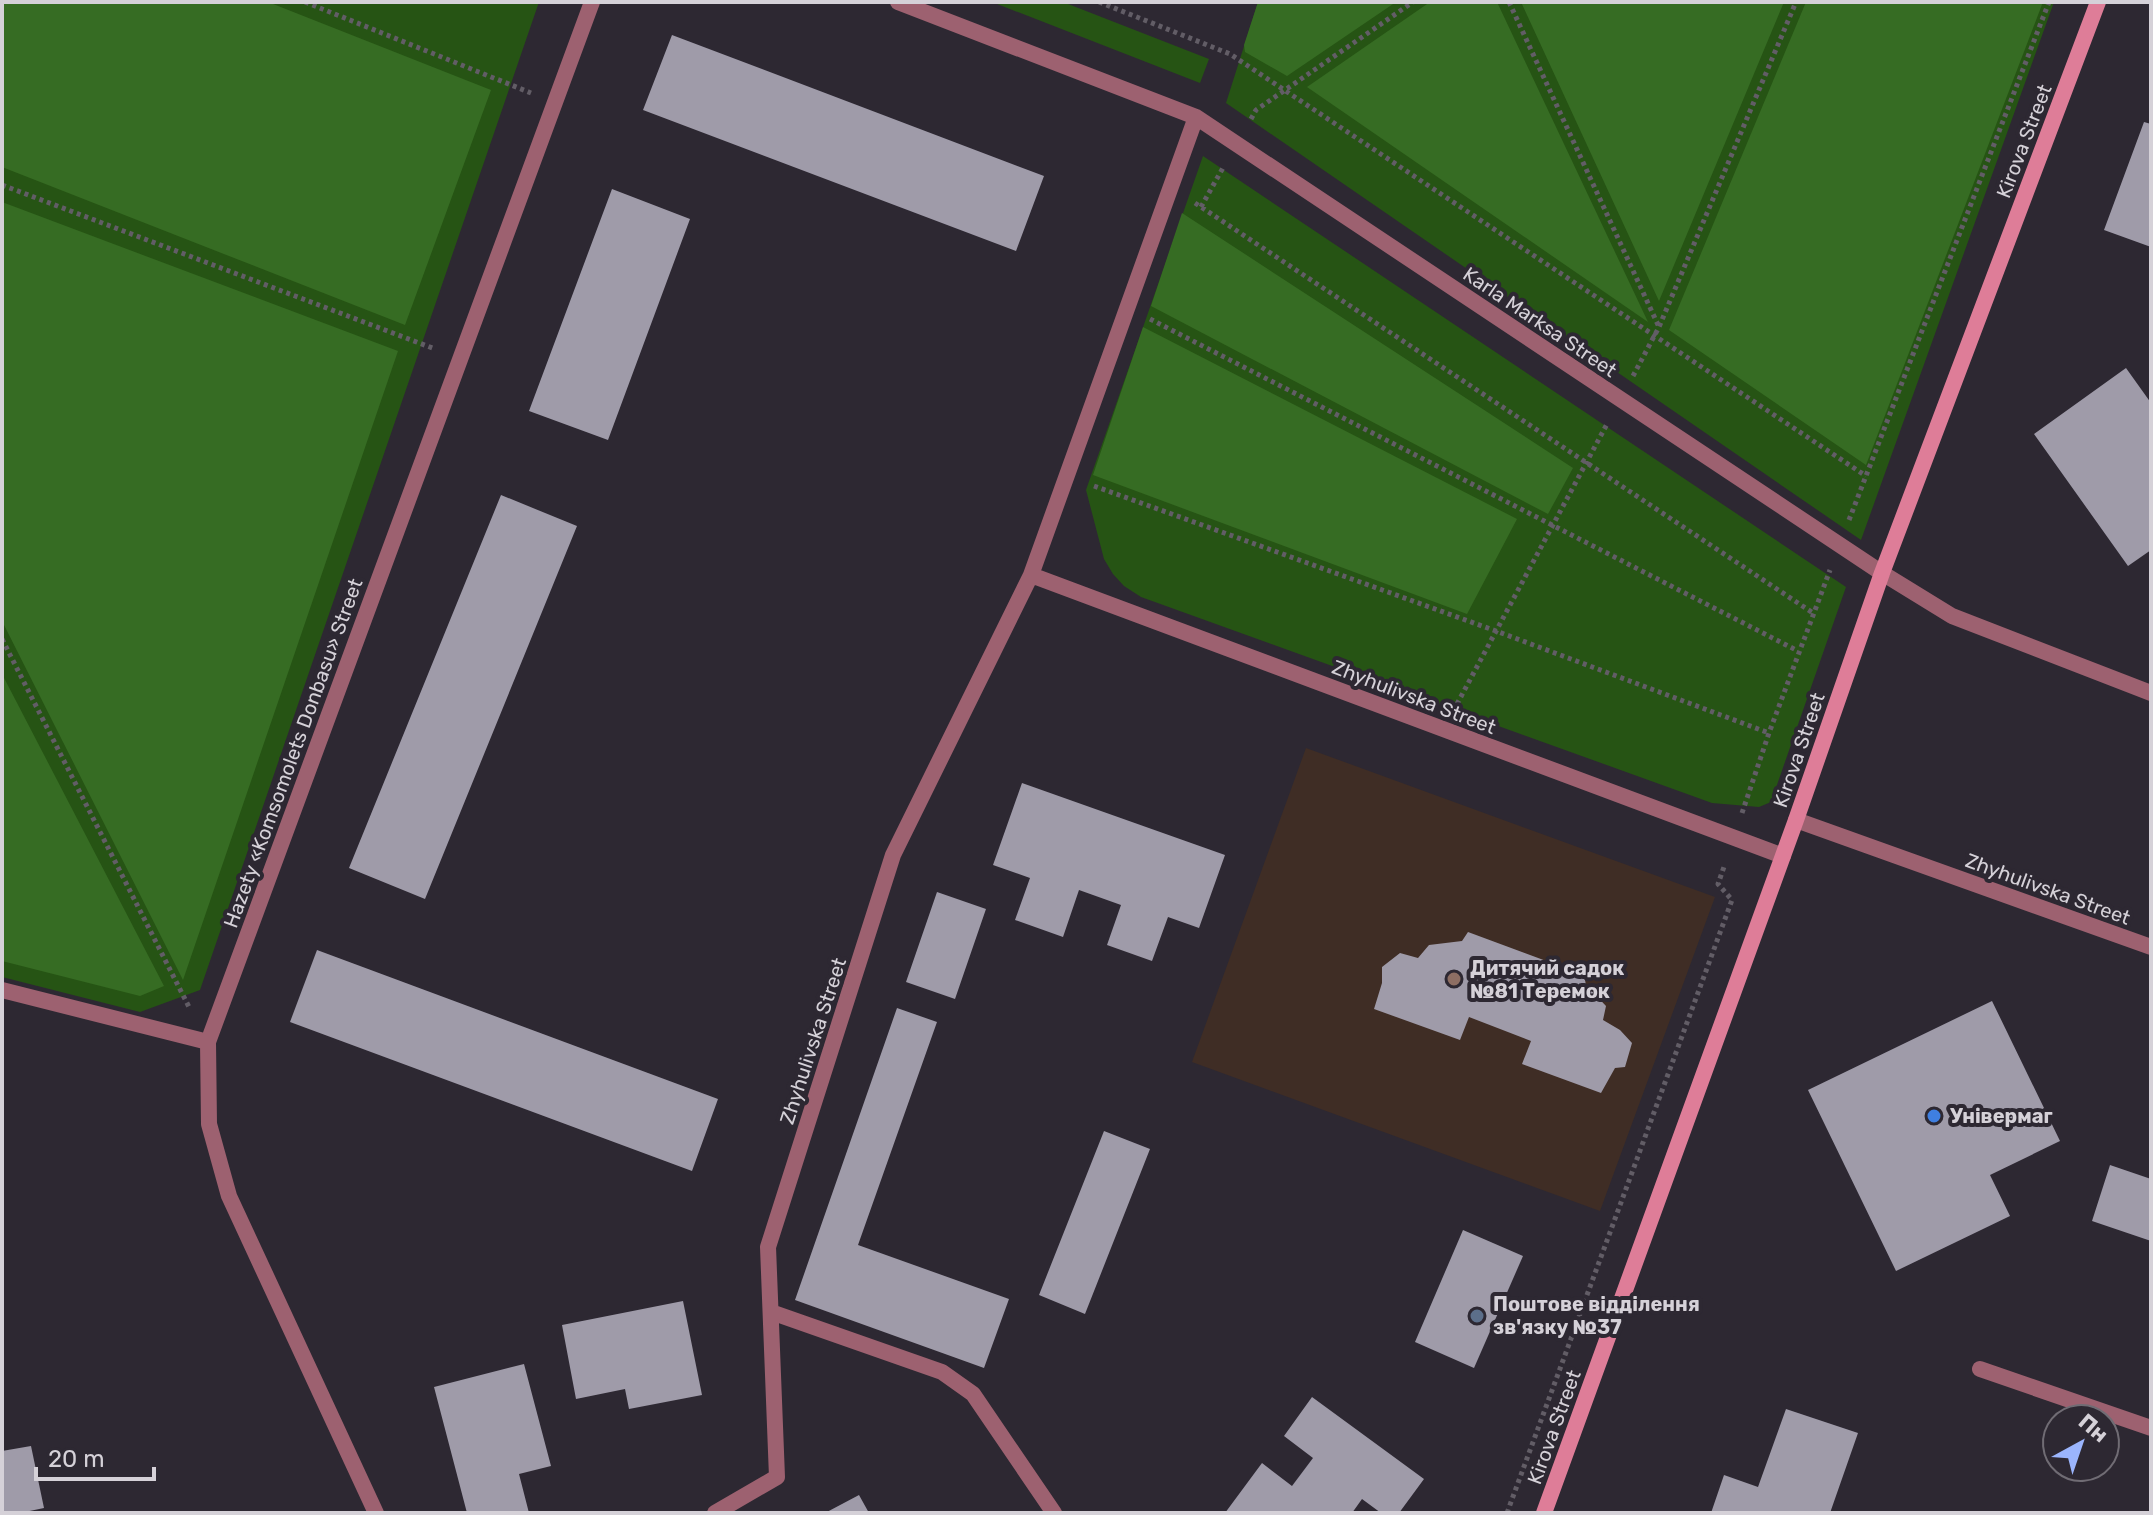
<svg xmlns="http://www.w3.org/2000/svg" width="2153" height="1515" font-family="Rubik,sans-serif">
  <rect width="100%" height="100%" fill="#2d2832"/>
  <path fill="#3f2d25" d="M1306 748 1715 897 1600 1211 1192 1062Z"/>
  <path fill="#265414" d="M2 2H539L200 990 140 1012 2 977Z
    M992 2H1063L1209 59 1200 83Z
    M1258 2H2054L1861 540 1226 103Z
    M1203 156 1846 587 1771 802 1759 807 1712 803 1141 597 1124 586 1113 574 1104 559 1086 490Z"/>
  <path fill="#366c23" d="M2 2H268L491 90 405 325 2 167Z
    M1258 2H1396L1287 76 1245 52 1244 45Z
    M1430 2H1497L1648 322 1307 87Z
    M1521 2H1784L1659 301Z
    M1806 2H2043L1866 465 1669 330Z
    M2 202 398 351 183 980 2 621Z
    M1182 213 1573 468 1548 514 1151 306Z
    M1143 327 1517 519 1467 614 1093 475Z
    M2 674 164 986 140 996 2 961Z"/>
  <path fill="#9f9ba9" d="M672 35 1044 176 1016 251 643 110Z
    M2144 122 2151 124V247L2104 230Z
    M612 189 690 219 608 440 529 411Z
    M2126 368 2151 403V550L2128 566 2034 434Z
    M501 495 577 526 425 899 349 868Z
    M1022 783 1225 855 1199 928 1168 917 1152 961 1107 945 1121 905 1079 890 1063 937 1015 920 1030 878 993 865Z
    M937 892 986 909 955 999 906 982Z
    M1468 932 1584 975 1586 985 1606 1006 1603 1020 1620 1030 1632 1043 1625 1067 1615 1068 1601 1093 1522 1064 1531 1041 1469 1017 1460 1040 1374 1009 1382 983V967L1400 953 1418 958 1429 945 1462 941Z
    M317 950 718 1099 692 1171 290 1022Z
    M1992 1001 2060 1141 1990 1175 2010 1216 1896 1271 1808 1090Z
    M897 1008 937 1022 858 1245 1009 1299 984 1368 795 1300Z
    M1104 1131 1150 1149 1085 1314 1039 1295Z
    M2110 1165 2151 1179V1241L2092 1221Z
    M1463 1230 1523 1256 1474 1368 1415 1342Z
    M683 1301 702 1395 629 1409 625 1389 576 1399 562 1325Z
    M524 1364 551 1466 519 1474 529 1513H467L434 1387Z
    M1312 1397 1424 1479 1399 1513H1381L1362 1499 1352 1513H1225L1262 1463 1292 1486 1313 1458 1284 1436Z
    M1786 1409 1858 1433 1830 1513H1711L1724 1475 1758 1487Z
    M31 1446 44 1508 20 1513H2V1451Z
    M859 1495 869 1513H825Z"/>
  <g fill="none" stroke-linecap="round" stroke-linejoin="round">
    <path stroke="#625d66" stroke-width="5" stroke-dasharray="4 4" stroke-linecap="butt" d="M305 2 531 93
      M1099 2 1230 54 1866 476
      M1509 2 1659 327
      M1251 119 1256 110 1413 2
      M2 185 435 349
      M1195 203 1813 613
      M1201 207 1224 166
      M1150 319 1798 651
      M1633 376 1659 327 1796 2
      M1094 486 1496 631 1769 733
      M1849 520 2049 2
      M2 639 190 1009
      M1457 704 1607 424
      M1742 813 1769 733 1830 570
      M1507 1513 1732 900 1718 884 1725 864"/>
    <path stroke="#9d6170" stroke-width="16" d="M1980 1369 2151 1428"/>
    <path stroke="#9d6170" stroke-width="16" d="M898 2 1196 117 1882 573 1952 616 2151 693
      M1031 575 1783 856
      M1796 820 2151 947
      M2 990 208 1042
      M771 1312 942 1372 973 1394 1054 1513
      M376 1513 229 1196 209 1124 208 1042 592 2
      M715 1513 777 1477 768 1247 893 855 1031 575 1196 117"/>
    <path stroke="#de7d98" stroke-width="16" d="M1544 1513 1796 820 1882 573 2098 2"/>
  </g>
  <circle fill="#8d6e63" stroke="#2d2832" stroke-width="3" cx="1454" cy="979" r="8"/>
  <circle fill="#3f7fe0" stroke="#2d2832" stroke-width="3" cx="1934" cy="1116" r="8"/>
  <circle fill="#5c6f8a" stroke="#2d2832" stroke-width="3" cx="1477" cy="1316" r="8"/>
  <g text-anchor="middle" dominant-baseline="central" stroke-width="8" stroke-linejoin="round" paint-order="stroke">
    <g font-size="20" fill="#d5d1d8" stroke="#2d2832">
      <text transform="translate(2024 141) rotate(-69)">Kirova Street</text>
      <text transform="translate(1540 322) rotate(34)">Karla Marksa Street</text>
      <text transform="translate(1414 697) rotate(21)">Zhyhulivska Street</text>
      <text transform="translate(1799 750) rotate(-71)">Kirova Street</text>
      <text transform="translate(293 753) rotate(-70)">Hazety «Komsomolets Donbasu» Street</text>
      <text transform="translate(2048 889) rotate(20)">Zhyhulivska Street</text>
      <text transform="translate(813 1041) rotate(-72)">Zhyhulivska Street</text>
      <text transform="translate(1554 1427) rotate(-70)">Kirova Street</text>
    </g>
    <g font-size="20" font-weight="bold" fill="#d5d1d8" stroke="#2d2832" text-anchor="start">
      <text x="1470" y="968">Дитячий садок<tspan x="1470" dy="23">№81 Теремок</tspan></text>
      <text x="1950" y="1116">Універмаг</text>
      <text x="1493" y="1304">Поштове відділення<tspan x="1493" dy="23">зв'язку №37</tspan></text>
    </g>
  </g>
  <rect width="2153" height="1515" fill="none" stroke="#d5d1d8" stroke-width="8"/>
  <g transform="translate(2081 1443) rotate(40)"><circle r="38" fill="#2d2832" stroke="#706c74" stroke-width="2"/>
  <path d="M0-6L14 30L0 20L-14 30Z" fill="#9bb5fd"/>
  <text y="-12" font-size="22" font-weight="bold" text-anchor="middle" fill="#d5d1d8">Пн</text>
  </g>
  <path d="M36 1467v12h118v-12" fill="none" stroke="#d5d1d8" stroke-width="4"/>
  <text x="48" y="1467" font-size="24" fill="#d5d1d8" stroke="#2d2832" stroke-width="6" paint-order="stroke">20 m</text>
</svg>
